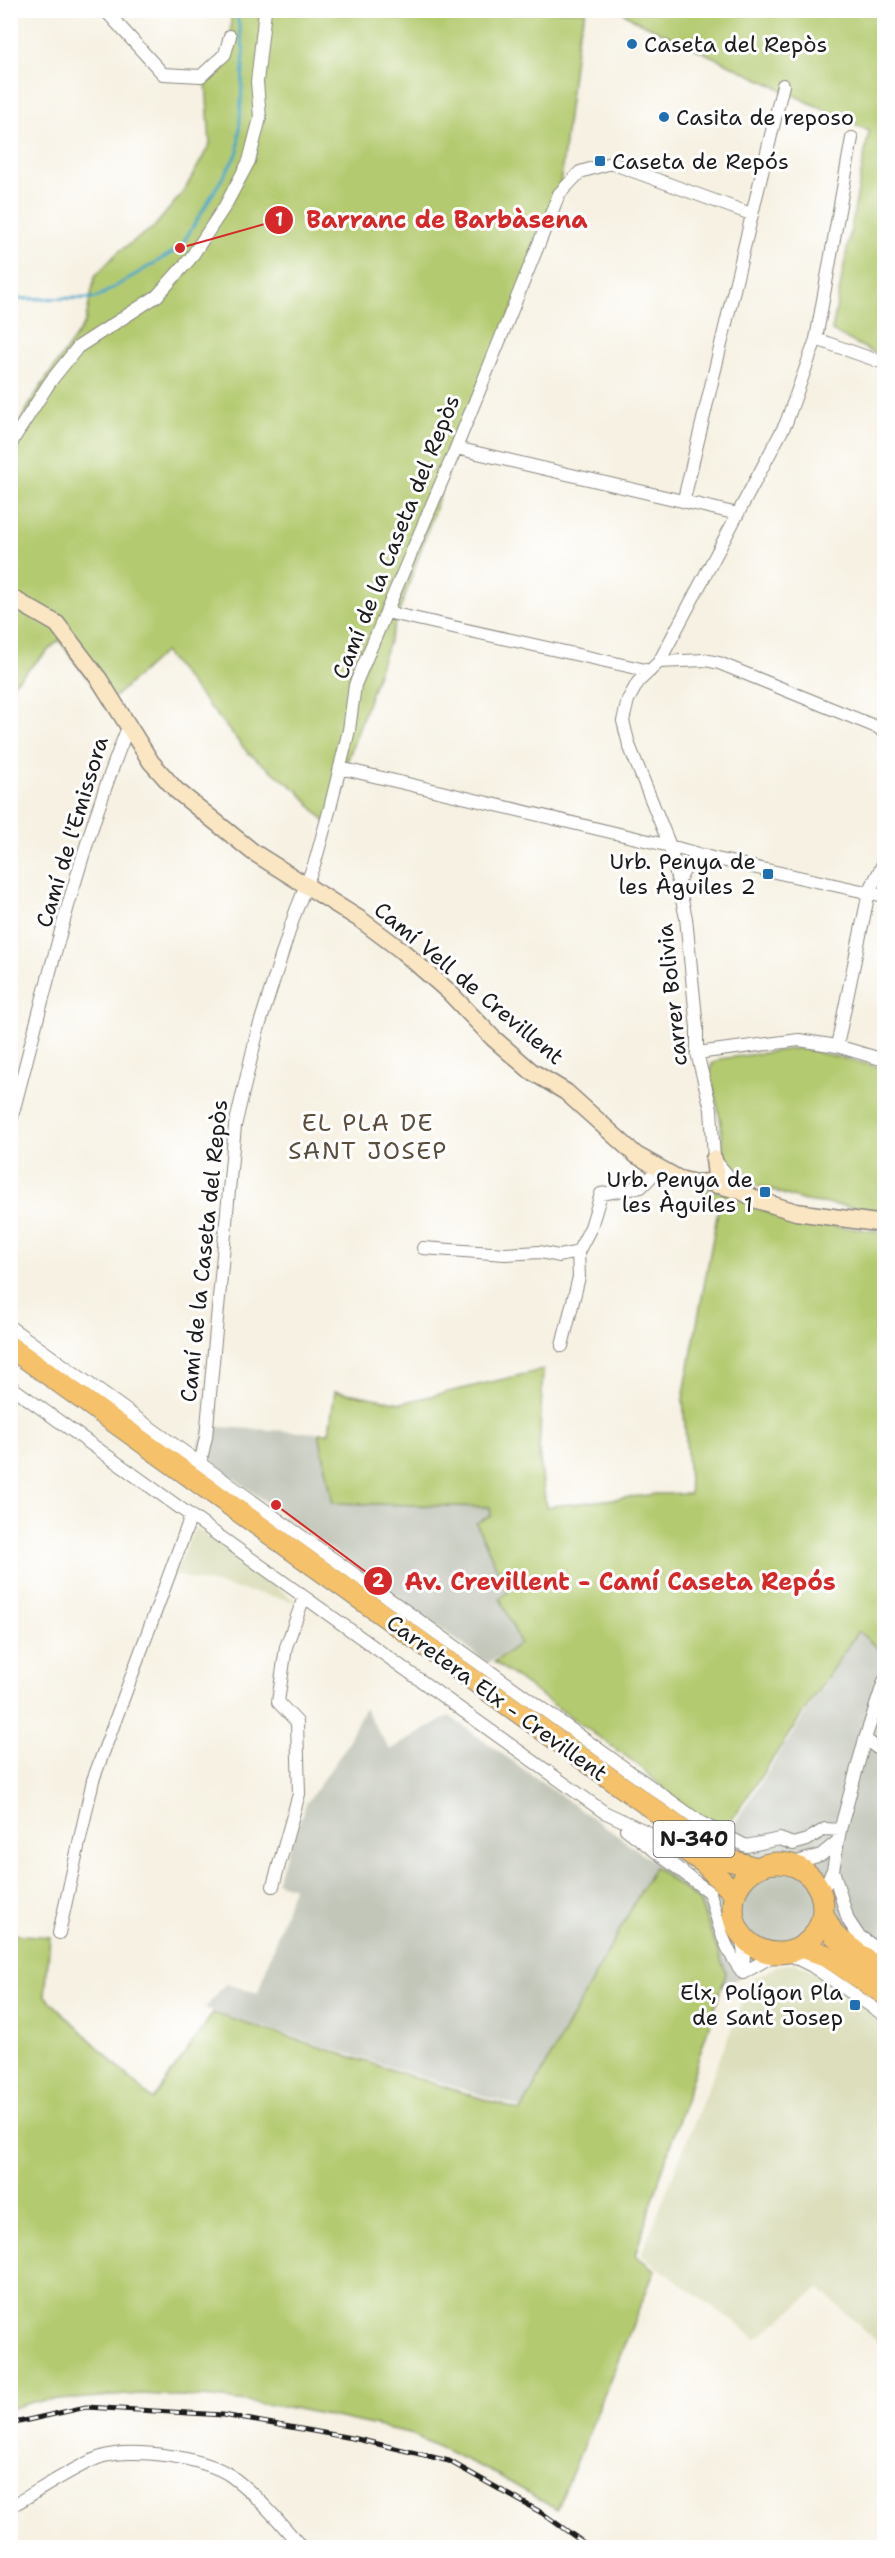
<svg xmlns="http://www.w3.org/2000/svg" width="895" height="2558" font-family="'Shantell Sans',sans-serif">
  <rect width="100%" height="100%" fill="#fff"/>
  <filter id="ink" filterUnits="userSpaceOnUse"><feTurbulence type="fractalNoise" baseFrequency=".0167" numOctaves="2"/><feDisplacementMap in="SourceGraphic" scale="12" xChannelSelector="R" yChannelSelector="G"/><feConvolveMatrix kernelMatrix="1 2 1 2 8 2 1 2 1" color-interpolation-filters="sRGB"/></filter>
  <filter id="wash" filterUnits="userSpaceOnUse"><feTurbulence type="fractalNoise" baseFrequency=".008" numOctaves="4" result="noise"/><feDisplacementMap in="SourceGraphic" scale="24" xChannelSelector="R" yChannelSelector="G"/><feGaussianBlur stdDeviation="1.35" result="paint"/><feColorMatrix in="noise" values="0 0 0 0 0 0 0 0 0 0 0 0 0 0 0 0 0 1.4 0 .05"/><feComposite in="paint" operator="in"/></filter>
  <g filter="url(#wash)">
    <rect width="100%" height="100%" fill="#f6f1e2"/>
    <path fill="#dcdebc" d="M195 1527 297 1602 174 1575Z
      M795 1963 812 1970 884 2021V2349L819 2288 757 2339 641 2255 751 1980 777 1966Z"/>
    <path fill="#c2c6b9" d="M206 1426 319 1433 333 1503 490 1506 491 1516 476 1523 508 1592 500 1599 521 1643 488 1663 260 1498 197 1450Z
      M859 1631 882 1652 884 1650V1954L839 1922 715 1991 638 2162 519 2107 205 2009 225 1984 258 1993 293 1888 276 1882 306 1804 344 1750 364 1708 390 1750 449 1716 692 1889Z"/>
    <path fill="#b4ca6f" stroke="#687346" stroke-width="1.5" d="M231 11H586L577 39 559 194 456 448 326 823 298 791 248 753 164 652 107 704 59 640 11 686V437L38 391 85 323 95 276 118 252 154 227 184 191 210 144 206 82 230 57Z
      M621 11H884V358L832 331 869 131 635 20Z
      M799 1048 884 1068V1211L805 1201 745 1182 731 1169 723 1151 721 1123 710 1072 712 1064 720 1059Z
      M701 1188 735 1195 770 1213 814 1224 884 1232V1650L882 1652 858 1631 719 1839 638 1765 494 1662 520 1643 500 1598 508 1592 476 1523 491 1516 490 1507 333 1503 319 1433H329L335 1391 401 1403 543 1370 539 1453 546 1507 656 1494H690L683 1399 719 1205Z
      M654 1867 699 1901 726 1973 635 2255 655 2270 557 2510 496 2474 409 2433 293 2408 216 2398 141 2394 32 2402 11 2409V1934L50 1937 45 1996 153 2100 213 2013 521 2111Z"/>
    <g fill="none" stroke-linecap="round" stroke-linejoin="round">
      <path stroke="#4ca7ca" stroke-width="3" d="M10 299 96 298 180 248 238 152 244 52 236 10"/>
    </g>
  </g>
  <g filter="url(#ink)">
    <g fill="none" stroke-linecap="round" stroke-linejoin="round">
      <g stroke="#89867f" stroke-width="14">
        <path id="street" d="M105 10 163 74 201 76 225 54 230 36
          M816 339 884 363
          M10 447 14 438 50 382 78 347 157 296 190 259 225 206 249 161 260 118 257 82 265 10
          M456 448 738 514
          M684 499 783 85
          M386 612 650 671
          M659 662 705 660 719 663 879 728 884 733
          M340 768 670 846 712 858 884 896
          M678 883C684 868 690 861 705 856
          M837 1046 869 892 884 862
          M697 1053 799 1040 837 1046 884 1060
          M10 1124C45 991 77 855 128 727
          M740 1190 714 1159 711 1109 697 1053V1028L686 918 670 846 629 745 623 721 628 700 638 682 659 662 786 423 816 339 852 138
          M423 1248 505 1254 540 1252 559 1256 578 1252 591 1227 601 1194 641 1187 659 1169
          M10 1327 700 1822 746 1846 780 1839 793 1844 807 1840 825 1829 840 1830
          M562 1346 579 1277 578 1252
          M10 1386 604 1812 686 1850
          M200 1464 206 1437 235 1126 257 1033 294 916 315 862 330 808 349 730 355 685 456 448 559 194 580 172 611 163 751 214
          M865 1739 884 1753
          M626 1829 710 1893C718 1923 724 1949 743 1973
          M790 1864 821 1855 837 1842
          M833 1870 848 1920 858 1935 884 1954
          M273 1886 299 1794 297 1722 278 1702 286 1647 304 1597
          M821 1893 833 1870 840 1830 865 1739 884 1681
          M59 1933 93 1780 191 1516
          M741 1934 744 1955 743 1973
          M786 1953 812 1966 884 2015
          M743 1973 776 1954
          M10 2507C37 2492 72 2468 98 2458 129 2446 205 2457 231 2476 258 2496 281 2523 302 2548"/>
      </g>
      <g stroke="#89867f" stroke-width="19">
        <path id="secondary" d="M10 597 57 624 99 679 151 762 176 790 253 852 361 920 401 950 448 991 493 1038 531 1071 566 1092 636 1155 679 1179 695 1183 708 1182 741 1191 757 1200 796 1212 884 1224
          M714 1159 717 1185"/>
      </g>
      <g stroke="#89867f" stroke-width="23">
        <path id="highway" d="M10 1347 710 1850 732 1861 757 1868
          M681 1847 704 1863 735 1894
          M733 1908a45 45 0 1 1 90 0a45 45 0 1 1-90 0Z
          M823 1914 834 1935 884 1974
          M802 1947 825 1955 884 1994"/>
      </g>
      <use href="#street" stroke="#fff" stroke-width="12"/>
      <use href="#secondary" stroke="#fbe6c4" stroke-width="16"/>
      <use href="#highway" stroke="#f5c16b" stroke-width="21"/>
      <g stroke="#1c1c1c" stroke-width="5">
        <path id="rail" d="M10 2424 86 2407 223 2415 357 2439 449 2461 542 2513 591 2548"/>
      </g>
      <use href="#rail" stroke="#fff" stroke-width="3" stroke-dasharray="9" stroke-linecap="butt"/>
    </g>
  </g>
  <g fill="#1f6fb2" stroke="#fff" stroke-width="2">
    <circle cx="632" cy="44" r="6"/>
    <circle cx="664" cy="117" r="6"/>
    <rect x="594" y="155" width="12" height="12" rx="3"/>
    <rect x="762" y="868" width="12" height="12" rx="3"/>
    <rect x="759" y="1186" width="12" height="12" rx="3"/>
    <rect x="849" y="1999" width="12" height="12" rx="3"/>
  </g>
  <g text-anchor="middle" dominant-baseline="central" stroke-width="6" stroke-linejoin="round" paint-order="stroke">
    <rect fill="#fff" stroke="#606060" stroke-width="1.5" x="653.5" y="1821" width="81" height="36" rx="4.5"/>
    <g font-size="21" font-weight="bold" fill="#1c1c1c">
      <text x="694" y="1839">N-340</text>
    </g>
    <g font-size="22" fill="#1c1c1c" stroke="#fff" text-anchor="start">
      <text x="644" y="44">Caseta del Repòs</text>
      <text x="676" y="117">Casita de reposo</text>
      <text x="612" y="161">Caseta de Repós</text>
      <text x="756" y="861" text-anchor="end">Urb. Penya de<tspan x="756" dy="25">les Àguiles 2</tspan></text>
      <text x="753" y="1179" text-anchor="end">Urb. Penya de<tspan x="753" dy="25">les Àguiles 1</tspan></text>
      <text x="843" y="1992" text-anchor="end">Elx, Polígon Pla<tspan x="843" dy="25">de Sant Josep</tspan></text>
    </g>
    <g font-size="22" fill="#1c1c1c" stroke="#fff">
      <text transform="translate(396 537) rotate(-68)">Camí de la Caseta del Repòs</text>
      <text transform="translate(72 832) rotate(-73)">Camí de l'Emissora</text>
      <text transform="translate(469 983) rotate(40)">Camí Vell de Crevillent</text>
      <text transform="translate(672 995) rotate(-96)">carrer Bolivia</text>
      <text transform="translate(204 1251) rotate(-84)">Camí de la Caseta del Repòs</text>
      <text transform="translate(497 1698) rotate(36)">Carretera Elx - Crevillent</text>
    </g>
    <g font-size="24" letter-spacing="1.5" fill="#5b4d3c" stroke="#fff">
      <text x="368" y="1123">EL PLA DE<tspan x="368" dy="28">SANT JOSEP</tspan></text>
    </g>
  </g>
  <path fill="none" stroke="#d62828" stroke-width="2" d="M180 248L279 220M276 1505L378 1581"/>
  <g fill="#d62828" stroke="#fff" stroke-width="2">
    <circle cx="180" cy="248" r="6"/>
    <circle cx="276" cy="1505" r="6"/>
    <circle cx="279" cy="220" r="15"/>
    <circle cx="378" cy="1581" r="15"/>
  </g>
  <g font-size="18" text-anchor="middle" font-weight="bold" fill="#fff">
    <text x="279" y="226">1</text>
    <text x="378" y="1587">2</text>
  </g>
  <g font-size="24" text-anchor="middle" font-weight="bold" fill="#d62828" stroke="#fff" stroke-width="6" stroke-linejoin="round" paint-order="stroke">
    <text x="447" y="228">Barranc de Barbàsena</text>
    <text x="620" y="1590">Av. Crevillent - Camí Caseta Repós</text>
  </g>
  <rect width="895" height="2558" fill="none" stroke="#fff" stroke-width="36"/>
</svg>
